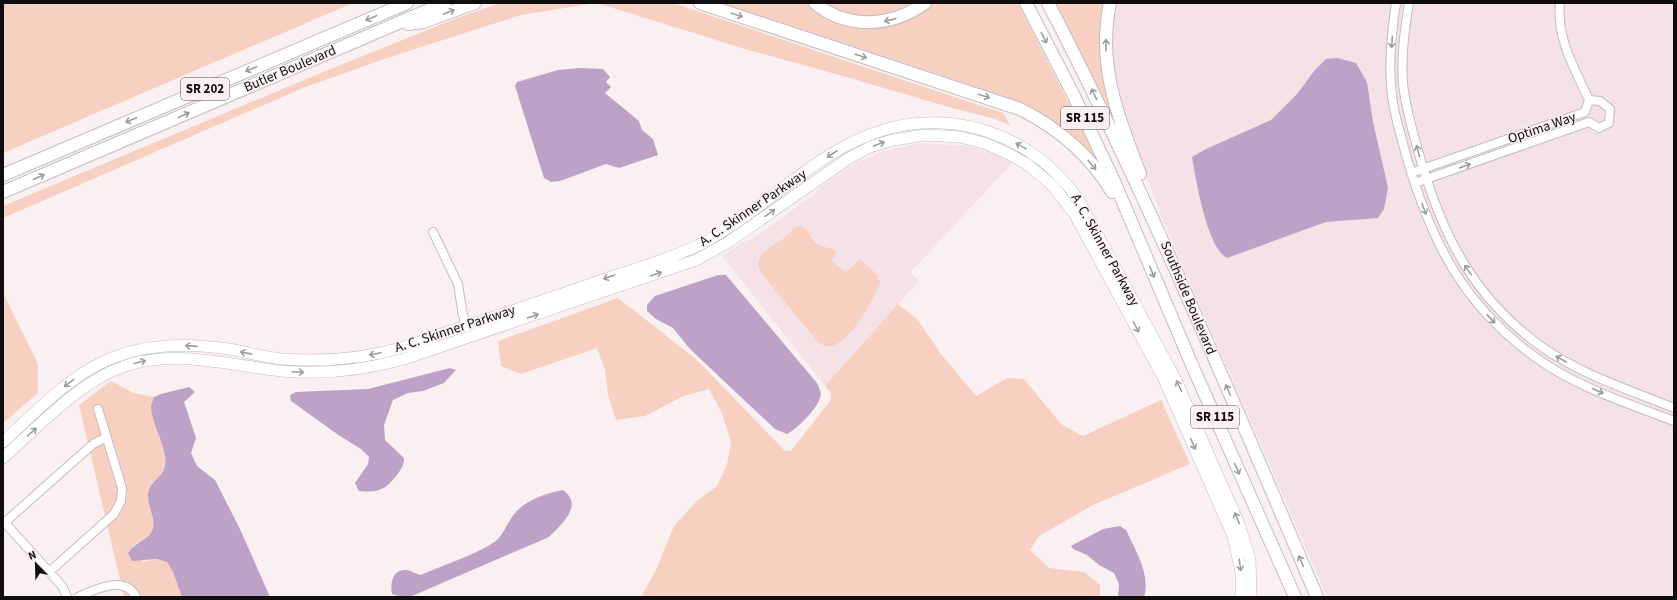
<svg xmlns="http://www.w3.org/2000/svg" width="1677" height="600" font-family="'Source Sans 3',sans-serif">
  <rect width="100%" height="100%" fill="#faf0f2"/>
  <path fill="#f4e2e7" d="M1114 3H1674V597H1327L1164 223 1124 118 1113 85 1109 46Z
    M920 143 967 146 988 151 1012 163 911 272 919 281 825 386 722 256 741 243 752 239 816 193 817 189 855 163 883 151Z"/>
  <path fill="#f7d0c1" d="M3 3H353L3 153Z
    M501 3H596L521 15 387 58 303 88 3 218V206L316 75 457 18Z
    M597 3H673L1003 113 1010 125 995 119 945 106 843 76 745 49Z
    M708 3H811L852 25 929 3H1018L1101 167 1054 126Z
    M819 3H920L902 13 860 19Z
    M1055 3H1108L1119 131Z
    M801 225C807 228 810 237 815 242 822 249 829 245 837 253L831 260 846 273 860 259 879 276 877 278 881 282C873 298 843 363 818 342L761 273C751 255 772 247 784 238 789 234 792 230 795 226L797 227Z
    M3 293 38 364V393L3 423Z
    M618 298 696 359 784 450 791 451 830 401 831 393 825 386 898 304 917 319 941 354 976 396 1007 378 1024 379 1062 425 1083 436 1161 400 1190 464 1093 505 1039 536 1030 550 1049 568 1084 572 1100 585V597H641L656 570 674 526 697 501 717 486 727 465 731 442 722 413 709 389 684 396 645 416 616 420 608 395 605 370 597 348 521 374 501 366 498 341Z
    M111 381 134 393 154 397 151 406 165 455 166 466 160 476 151 485 153 526 151 534 133 546 143 562 157 559 167 562 173 572 182 597H124L79 405Z"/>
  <path fill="#bea1c6" d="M1337 58 1356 63 1367 82 1373 122 1388 188 1384 209 1378 218 1326 222 1227 258C1207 248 1196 180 1192 157L1204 150 1271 120 1298 93 1314 71 1326 59Z
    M580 68 603 69 610 77 606 82 611 87 605 93 639 121 642 130 653 139 658 155 619 168 606 164 560 181 551 182 544 178 515 86 517 82 558 70Z
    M718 275H726L817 383C819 388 822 392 820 398 816 410 798 428 787 434L775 429 691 350 673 328 656 319 647 311V305L655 296Z
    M450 368 456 370 444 383 423 391 408 393 393 400 384 425 385 440 404 458C404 466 401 469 397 475 385 490 378 493 359 491L355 483 368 464 369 457 361 449 337 434 291 401 290 395 296 392 368 389Z
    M189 387 195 392 184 402 196 438 191 453 197 466 215 480 240 529 270 597H182L173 572 167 562 157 559 132 561 128 553C134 544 148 538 151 533 158 520 147 507 148 494 150 478 169 477 165 456 163 441 151 420 151 406 152 403 153 399 154 397L161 394Z
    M563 490C584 505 562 524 549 537L412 596H398L392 594C390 584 392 569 406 570 411 570 415 574 421 575 443 565 476 555 496 541 504 534 508 521 515 513 526 500 547 493 563 490Z
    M1120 526 1126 530C1135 550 1151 574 1144 597H1118L1119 584 1114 573 1099 565 1087 555 1073 549 1071 546 1103 529Z"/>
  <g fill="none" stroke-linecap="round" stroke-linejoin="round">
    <g stroke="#c5bcbe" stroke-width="10">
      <path id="minor" d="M1396 3C1392 29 1389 58 1391 84 1392 108 1400 132 1406 155 1430 239 1462 304 1535 357 1576 387 1627 403 1674 421
        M1409 3C1405 26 1401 61 1403 84 1406 111 1414 136 1421 161 1444 239 1475 299 1542 347 1582 375 1630 390 1674 408
        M1411 173 1585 112 1589 100C1575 69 1556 38 1560 3
        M1415 183 1589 122 1599 128 1609 123 1610 109 1600 101 1589 100
        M433 232 458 284 463 316 466 326
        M5 523 62 586 67 597
        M3 524 93 444 107 437
        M49 572 114 514 121 501 122 488 98 409
        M78 597C94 590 125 574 136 597"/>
    </g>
    <g stroke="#c5bcbe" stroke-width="12">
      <path id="major" d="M3 442C33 415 64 381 101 363 141 343 185 343 229 349 247 352 264 357 282 359 322 362 362 359 401 348 422 342 442 333 463 327 507 313 550 298 594 283 628 271 669 260 701 244 772 207 828 134 912 124 979 116 1044 147 1081 204L1175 378 1239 524 1250 559 1251 597
        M3 458C37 428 75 386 117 369 172 347 226 365 281 371 323 375 364 370 404 359L696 260 727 243 849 158 870 147 889 141 924 135 960 137 984 143 1007 153 1027 164 1052 185 1074 213 1164 379 1233 536 1241 572V597"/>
    </g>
    <g stroke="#c5bcbe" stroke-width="14">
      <path id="highway" d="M700 3 1020 109C1058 128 1090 155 1112 192
        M815 3C847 30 892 27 925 3
        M1026 3 1072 92 1114 181 1195 372 1295 597
        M1048 3C1148 196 1231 397 1317 597
        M1110 3C1097 67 1118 115 1140 174
        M408 24 423 22 475 3
        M3 175 407 3
        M3 192 445 3"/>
    </g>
    <use href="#minor" stroke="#fff" stroke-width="8"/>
    <use href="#major" stroke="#fff" stroke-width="11"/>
    <use href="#highway" stroke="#fff" stroke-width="12"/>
  </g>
  <defs><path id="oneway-shaft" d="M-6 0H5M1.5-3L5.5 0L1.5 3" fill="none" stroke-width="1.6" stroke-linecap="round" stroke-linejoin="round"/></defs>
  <g stroke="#9f9e9f">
    <use href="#oneway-shaft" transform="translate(449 12) rotate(-20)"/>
    <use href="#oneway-shaft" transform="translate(737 15) rotate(18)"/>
    <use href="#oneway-shaft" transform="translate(371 18) rotate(157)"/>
    <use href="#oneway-shaft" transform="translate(890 20) rotate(167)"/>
    <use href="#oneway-shaft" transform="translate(1044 38) rotate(63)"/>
    <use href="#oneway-shaft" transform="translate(1392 42) rotate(93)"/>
    <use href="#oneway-shaft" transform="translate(1106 45) rotate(-90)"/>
    <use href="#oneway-shaft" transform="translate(861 56) rotate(18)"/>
    <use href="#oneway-shaft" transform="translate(251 69) rotate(157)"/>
    <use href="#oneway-shaft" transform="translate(1094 94) rotate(-116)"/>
    <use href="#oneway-shaft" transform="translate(984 96) rotate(18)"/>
    <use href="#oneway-shaft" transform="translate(184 115) rotate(-23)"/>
    <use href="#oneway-shaft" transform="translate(131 120) rotate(157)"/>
    <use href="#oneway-shaft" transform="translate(879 144) rotate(-20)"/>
    <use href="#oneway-shaft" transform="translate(1021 146) rotate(-151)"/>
    <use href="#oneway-shaft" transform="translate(1418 151) rotate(-106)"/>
    <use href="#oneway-shaft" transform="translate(832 154) rotate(147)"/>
    <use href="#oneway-shaft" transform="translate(1092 165) rotate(50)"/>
    <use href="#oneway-shaft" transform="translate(1465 166) rotate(-20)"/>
    <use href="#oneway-shaft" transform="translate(39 177) rotate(-23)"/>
    <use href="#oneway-shaft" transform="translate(1424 209) rotate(70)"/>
    <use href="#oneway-shaft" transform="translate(770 213) rotate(-35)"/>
    <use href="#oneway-shaft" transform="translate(1468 270) rotate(-125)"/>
    <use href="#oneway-shaft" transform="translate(1152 272) rotate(67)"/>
    <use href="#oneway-shaft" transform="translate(656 274) rotate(-19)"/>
    <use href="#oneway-shaft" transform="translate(609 277) rotate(161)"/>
    <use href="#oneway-shaft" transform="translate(533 316) rotate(-19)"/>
    <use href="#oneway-shaft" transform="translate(1491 319) rotate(47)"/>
    <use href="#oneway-shaft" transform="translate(1136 327) rotate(62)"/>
    <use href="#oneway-shaft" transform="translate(191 346) rotate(-176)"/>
    <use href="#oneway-shaft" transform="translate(246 353) rotate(-170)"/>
    <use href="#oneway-shaft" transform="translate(375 354) rotate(168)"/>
    <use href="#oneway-shaft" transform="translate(1561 359) rotate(-150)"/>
    <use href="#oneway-shaft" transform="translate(140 362) rotate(-14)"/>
    <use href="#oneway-shaft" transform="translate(298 372) rotate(3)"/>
    <use href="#oneway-shaft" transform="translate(69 383) rotate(142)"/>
    <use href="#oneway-shaft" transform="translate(1179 386) rotate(-115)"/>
    <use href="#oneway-shaft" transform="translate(1228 390) rotate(-113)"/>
    <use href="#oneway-shaft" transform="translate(1598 391) rotate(24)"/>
    <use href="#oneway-shaft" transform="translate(32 432) rotate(-42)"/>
    <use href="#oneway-shaft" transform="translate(1193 444) rotate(67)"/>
    <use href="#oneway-shaft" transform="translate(1237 469) rotate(66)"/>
    <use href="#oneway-shaft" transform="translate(1237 518) rotate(-113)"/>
    <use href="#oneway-shaft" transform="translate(1301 561) rotate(-113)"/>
    <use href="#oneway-shaft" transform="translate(1240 565) rotate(82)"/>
  </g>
  <g text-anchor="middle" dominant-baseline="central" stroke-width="3" stroke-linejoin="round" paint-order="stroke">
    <g fill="#faf0f2" stroke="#565152" stroke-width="1">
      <rect x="181" y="78" width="48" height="22" rx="3"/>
      <rect x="1061" y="107" width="48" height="22" rx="3"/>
      <rect x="1191" y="406" width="48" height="22" rx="3"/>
    </g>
    <g font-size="13" font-weight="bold" fill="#100d0e">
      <text x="205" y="89">SR 202</text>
      <text x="1085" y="118">SR 115</text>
      <text x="1215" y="417">SR 115</text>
    </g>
    <g font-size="14" fill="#100d0e" stroke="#faf0f2">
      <text transform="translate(290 69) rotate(-23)">Butler Boulevard</text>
      <text transform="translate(1542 128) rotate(-19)">Optima Way</text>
      <text transform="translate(753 208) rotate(-34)">A. C. Skinner Parkway</text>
      <text transform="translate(1105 250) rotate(61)">A. C. Skinner Parkway</text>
      <text transform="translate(1188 298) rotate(67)">Southside Boulevard</text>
      <text transform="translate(455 329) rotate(-18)">A. C. Skinner Parkway</text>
    </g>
  </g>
  <rect width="1677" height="600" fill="none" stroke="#100d0e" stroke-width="8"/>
  <g transform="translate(36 564) rotate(337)" stroke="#faf0f2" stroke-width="3" paint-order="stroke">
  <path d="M0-3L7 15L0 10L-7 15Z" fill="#100d0e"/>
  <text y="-6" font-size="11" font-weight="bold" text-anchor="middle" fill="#100d0e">N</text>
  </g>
</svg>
